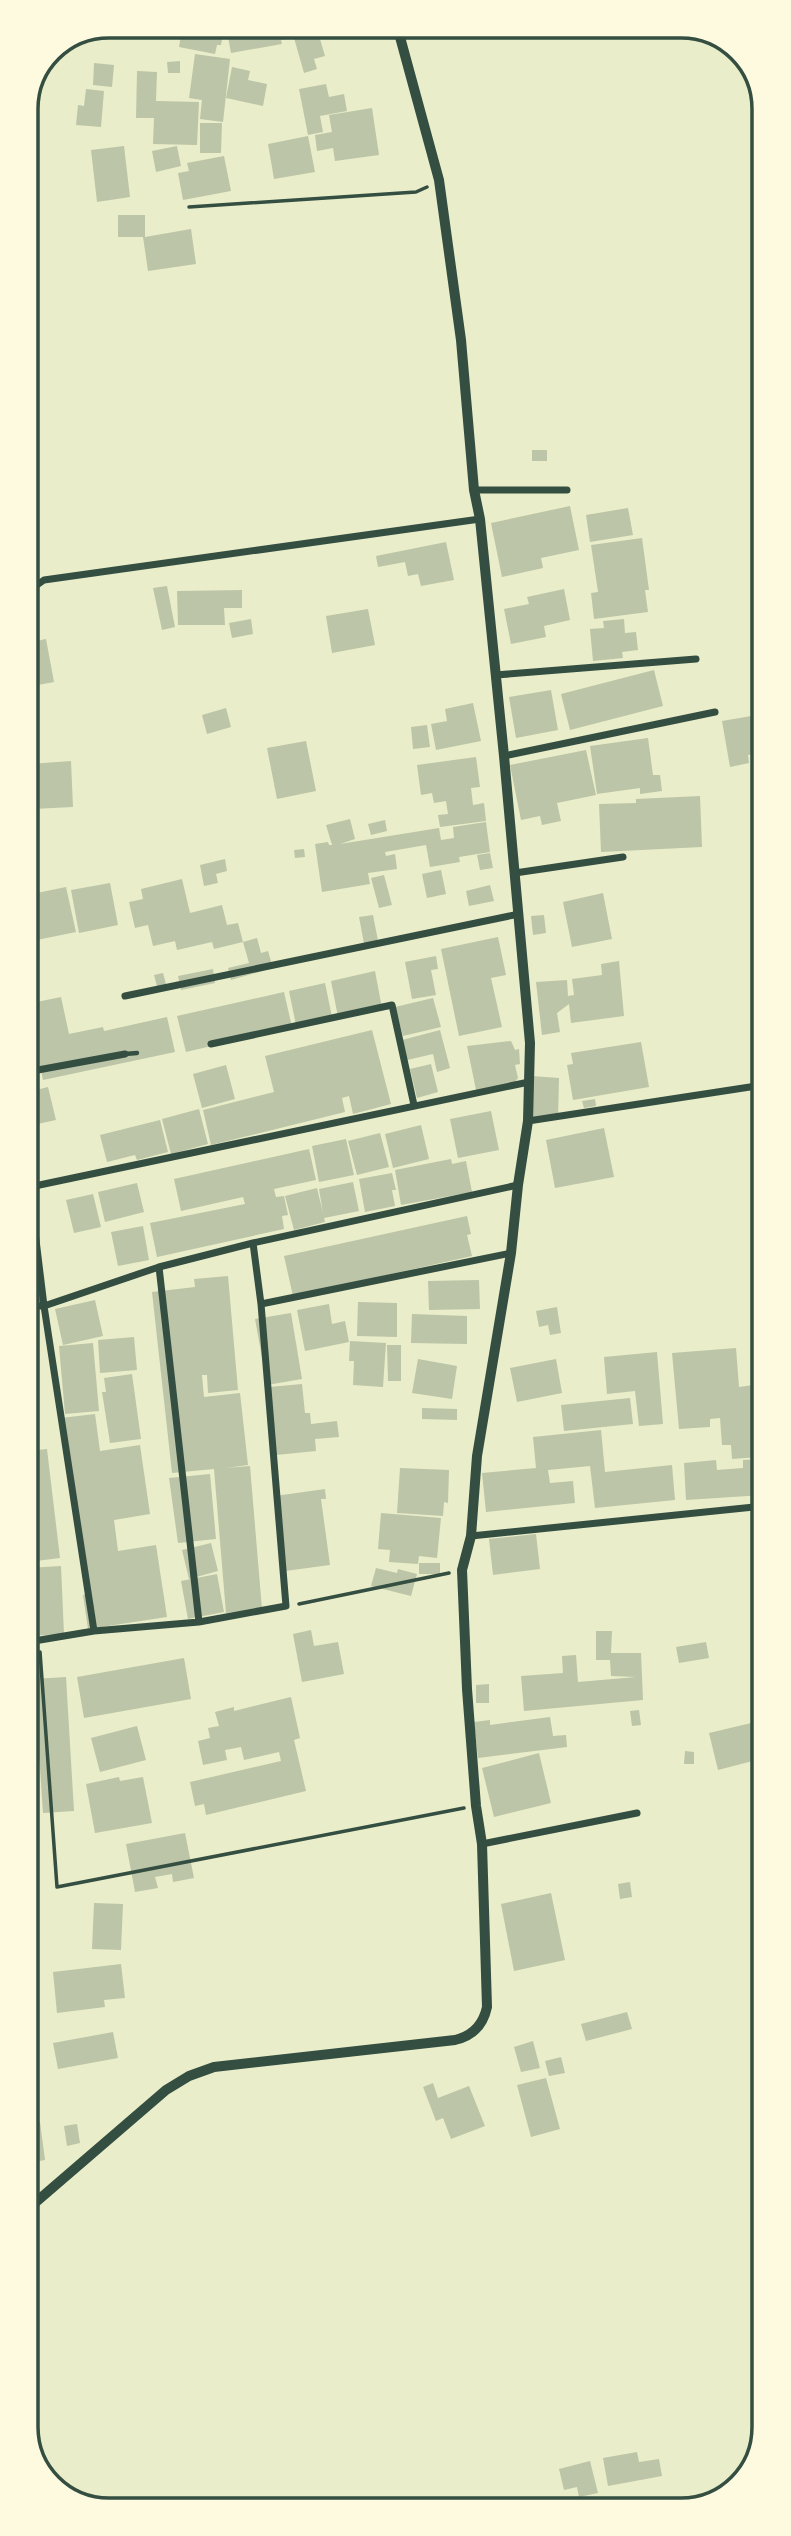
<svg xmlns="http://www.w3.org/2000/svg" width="791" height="2536" font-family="'Golos Text',sans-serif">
  <rect width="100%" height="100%" fill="#e9edc9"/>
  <path fill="#bcc5a7" d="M143 26H213L224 28 221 45H217L215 54 179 47 181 35Z
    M226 26H293L295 38 281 40 282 44 231 53Z
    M318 32 325 56 314 59 317 69 304 73 294 38Z
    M195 54 230 59 223 122 200 119 202 100 189 98Z
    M180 61V73H168L167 62Z
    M94 63 114 65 112 87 93 85Z
    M232 67 250 71 248 80 267 84 263 106 226 98Z
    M137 71 157 72 156 101 199 102 197 145 153 144 154 118H136Z
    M326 84 329 97 344 94 347 111 320 116 323 132 308 135 299 89Z
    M86 89 104 91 101 127 76 125 78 105 84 106Z
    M372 108 379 155 335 161 333 148 317 151 315 135 332 132 329 115Z
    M200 123H222L221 153H200Z
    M308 136 315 172 274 179 268 144Z
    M124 146 130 197 97 202 91 150Z
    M177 146 181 166 156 172 152 151Z
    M224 156 231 191 183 200 178 173 189 171 187 163Z
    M118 215H145V237L191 229 196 264 148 271 143 237H118Z
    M532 450H547V461H532Z
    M570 506 579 550 541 558 543 568 502 577 491 523Z
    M628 508 633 535 590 542 586 515Z
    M642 538 649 590H645L648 612 594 619 591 593 598 592 591 545Z
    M446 542 454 580 421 586 418 574 408 576 405 562 378 567 376 556Z
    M167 586 175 627 162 630 153 588Z
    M564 589 570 620 544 626 546 637 511 644 504 609 529 604 527 597Z
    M242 590V608H224L225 625H178L177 591Z
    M368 609 375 645 332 653 326 616Z
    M251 619 253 634 232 638 229 623Z
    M624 619 625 633 636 632 638 650 622 652 623 658 593 661 590 629 604 628 603 621Z
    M46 639 54 682 27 687V643Z
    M654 670 663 706 570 730 561 694Z
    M551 690 558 730 516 738 509 697Z
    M473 703 481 741 436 750 431 724 447 721 445 709Z
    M226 708 231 727 207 734 202 715Z
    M763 714V752L748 755 749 763 730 767 722 721Z
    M427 725 430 747 413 749 411 727Z
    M648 738 653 775H660L662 791 640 794V788L597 794 590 746Z
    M306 741 316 791 277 799 267 748Z
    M586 750 596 795 557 803 561 821 542 825 540 816 521 820 510 765Z
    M476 757 480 787 471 788 473 805 484 803 486 821 440 827 438 815 448 814 446 801 434 803 432 793 421 795 417 765Z
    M71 761 73 807 33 809 30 764Z
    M700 796 702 847 601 852 599 804 636 803V799Z
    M350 819 355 839 340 844 439 828 441 840 454 838 453 827 486 822 490 852 459 857 460 862 430 867 426 845 385 852 386 856 395 854 397 869 368 873 370 884 322 892 315 844 328 842 329 845H332L326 825Z
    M385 820 387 831 371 835 368 824Z
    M304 849 305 857 295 858 294 850Z
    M490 853 493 868 480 870 477 855Z
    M225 859 227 871 216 874 218 883 204 886 200 865Z
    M441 870 446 894 427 898 422 874Z
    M384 875 392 905 379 908 371 878Z
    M182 879 190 913 222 905 227 925 238 923 243 942 214 949 212 942 177 950 175 941 153 946 148 925 135 928 129 902 143 899 141 889Z
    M110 883 118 925 79 933 71 890Z
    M490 885 494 901 469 906 466 891Z
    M66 887 76 932 27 942V895Z
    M603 893 612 939 572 947 563 902Z
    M373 915 379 946 365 949 359 917Z
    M544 915 546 933 533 935 531 916Z
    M498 937 506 975 491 978 502 1027 459 1036 441 949Z
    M257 938 261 953 268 951 273 968 231 980 228 968 249 963 243 942Z
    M436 956 438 969 431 970 436 995 412 999 405 962Z
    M619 961 624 1016 571 1023 569 1004 557 1013 560 1032 542 1035 536 982 567 980 568 996 574 995 572 979 602 975 601 964Z
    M213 969 215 983 181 990 178 976Z
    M375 971 382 1008 338 1017 331 981Z
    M163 973 167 988 158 990 154 975Z
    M325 983 332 1017 296 1025 289 991Z
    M284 992 292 1027 186 1052 177 1016Z
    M61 997 69 1034 103 1027 104 1031 167 1017 175 1052 43 1080 27 1004Z
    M433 998 441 1027 403 1036 395 1007Z
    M372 1030 391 1104 353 1114 349 1096 342 1098 345 1112 211 1145 203 1110 274 1092 265 1056Z
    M440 1030 450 1068 437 1072 433 1054 407 1060 402 1040Z
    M511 1041 515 1050 519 1049 520 1064 515 1065 518 1078 514 1083 476 1090 467 1046Z
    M641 1042 649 1087 573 1100 567 1065 573 1064 571 1053Z
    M31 1045 38 1078 27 1080V1046Z
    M431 1064 438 1092 417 1098 410 1069Z
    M226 1065 235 1099 202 1108 193 1074Z
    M531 1076 559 1078 558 1119 530 1118Z
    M48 1087 56 1120 28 1126V1092Z
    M595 1099 596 1106 584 1108 582 1101Z
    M199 1109 208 1144 171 1154 162 1119Z
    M491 1111 499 1150 458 1158 450 1119Z
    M763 1113V1128H761L757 1114Z
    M160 1120 168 1152 137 1160 135 1155 107 1162 100 1135Z
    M421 1125 429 1159 393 1168 385 1134Z
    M604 1128 614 1177 555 1188 546 1140Z
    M380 1133 389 1167 357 1175 348 1141Z
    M346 1139 354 1175 319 1182 312 1146Z
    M309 1149 316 1180 274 1189 276 1197 284 1196 288 1215 282 1216 284 1229 157 1257 150 1223 245 1204 243 1197 181 1211 174 1179Z
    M451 1159 452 1164 466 1161 472 1192 401 1205 395 1170Z
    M392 1173 396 1190H392L395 1206 365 1212 359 1179Z
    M353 1182 359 1211 324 1218 325 1222 294 1230 285 1196 317 1188 323 1213 319 1189Z
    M137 1183 144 1212 105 1222 98 1192Z
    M93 1194 101 1227 74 1233 66 1200Z
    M467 1216 471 1234 467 1235 472 1256 293 1296 284 1256Z
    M143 1226 149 1260 118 1266 111 1232Z
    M228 1276 238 1390 208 1393 207 1375H202L204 1397 240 1393 248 1465 226 1468 250 1466 262 1609 226 1613 214 1469 172 1473 152 1292 195 1287 194 1279Z
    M479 1280 480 1309 429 1310 428 1281Z
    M95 1300 103 1336 63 1345 55 1309Z
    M358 1302 397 1303V1337L357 1336Z
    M329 1304 332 1324 345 1321 349 1342 305 1351 297 1310Z
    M557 1307 561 1333 550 1335 548 1325 539 1327 536 1311Z
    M291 1313 302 1379 267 1385 255 1319Z
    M412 1314 467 1316V1344L411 1343Z
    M134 1337 137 1370 100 1373 98 1340Z
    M350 1341 386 1343 383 1387 353 1385 354 1361H349Z
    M93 1343 99 1411 65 1414 59 1346Z
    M387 1345H401V1381H388Z
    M35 1347 36 1384 28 1385V1348Z
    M736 1348 739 1387 753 1385 759 1457 732 1459 731 1445H722L720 1418 710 1419V1427L679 1429 672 1353Z
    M657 1352 663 1424 639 1426 635 1391 607 1394 604 1357Z
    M418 1359 457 1366 452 1399 412 1393Z
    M556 1359 562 1393 517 1402 510 1368Z
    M132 1374 141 1439 110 1443 102 1392H106L104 1378Z
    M302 1384 305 1413H310L311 1424 337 1421 339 1437 315 1439 316 1451 276 1455 269 1387Z
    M630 1398 633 1424 564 1431 561 1405Z
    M422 1408 457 1409V1420L422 1419Z
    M95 1414 100 1451 140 1445 150 1514 114 1520 118 1551 156 1545 167 1617 88 1629 83 1595 86 1594 61 1418Z
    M601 1430 605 1472 672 1465 675 1500 595 1508 590 1466 548 1470 550 1483 573 1481 575 1503 486 1512 482 1473 536 1468 533 1437Z
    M47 1449 60 1558 28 1562V1451Z
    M761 1459 763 1495 686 1500 684 1463 716 1460 717 1470 743 1468V1460Z
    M400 1468 449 1470 448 1503 444 1502 443 1516 397 1513Z
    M210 1474 216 1539 178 1543 169 1478Z
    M325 1489 326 1499H321L330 1565 285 1571 275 1496Z
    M381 1513 441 1518 437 1558 419 1556 418 1564 389 1562 390 1550 378 1549Z
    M536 1534 540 1569 493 1575 489 1539Z
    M211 1543 218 1571 189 1579 182 1550Z
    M419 1563H440V1574H419Z
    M61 1566 64 1634 28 1636V1568Z
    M376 1568 397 1573 398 1569 417 1574 411 1596 371 1586Z
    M217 1574 224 1612 188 1619 181 1581Z
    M311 1630 314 1646 338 1642 344 1674 302 1682 293 1634Z
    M596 1631H612L611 1653H641L643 1700 524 1711 521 1676 563 1673 562 1656 576 1655 578 1682 636 1677 611 1676 610 1660H596Z
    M706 1642 709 1658 679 1663 676 1647Z
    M184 1658 191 1699 84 1718 77 1677Z
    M66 1677 74 1811 43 1813 34 1679Z
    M489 1684V1703H476V1685Z
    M291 1697 300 1738 294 1740 306 1791 206 1815 204 1804 195 1806 190 1782 281 1761 279 1752 244 1760 241 1747 225 1750 227 1760 203 1765 198 1741 210 1738 208 1728 219 1726 215 1712 234 1707V1711Z
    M639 1710 641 1725 632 1726 630 1711Z
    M550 1717 553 1736 566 1735 567 1747 478 1758 474 1722 490 1720V1725Z
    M764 1720V1758L718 1770 709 1733Z
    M137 1726 146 1760 100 1772 91 1738Z
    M685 1751 694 1752V1764H684Z
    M539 1753 551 1803 494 1817 482 1768Z
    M119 1777 120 1781 143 1777 152 1823 95 1833 86 1784Z
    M185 1833 194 1878 173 1882 172 1874 155 1877 158 1888 135 1892 126 1844Z
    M630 1882 632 1897 620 1899 618 1884Z
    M551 1893 565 1960 514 1971 501 1904Z
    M94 1903 123 1904 121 1950 92 1949Z
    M33 1950 39 1982 28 1984V1951Z
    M121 1964 125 1998 104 2000 105 2007 57 2013 53 1972Z
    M28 1986 36 2016 29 2017V2005Z
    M627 2012 632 2029 586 2041 581 2024Z
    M113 2032 118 2058 58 2069 53 2043Z
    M533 2041 540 2068 521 2072 514 2047Z
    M561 2057 565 2073 549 2076 545 2061Z
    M546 2078 560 2129 531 2137 517 2085Z
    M433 2083 438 2098 469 2086 485 2126 451 2139 443 2118 436 2121 423 2087Z
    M40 2122 45 2160 34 2162 38 2190 29 2191V2123Z
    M77 2124 80 2143 67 2146 64 2126Z
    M637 2452 639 2462 659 2459 662 2476 608 2486 603 2458Z
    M590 2461 598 2493 579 2497 577 2487 564 2490 559 2469Z"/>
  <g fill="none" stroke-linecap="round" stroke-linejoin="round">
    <path stroke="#344e41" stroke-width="3.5" d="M189 207 416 192 427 187
      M299 1604 449 1573
      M40 1652 57 1887 464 1808"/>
    <path stroke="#344e41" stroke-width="4.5" d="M125 1054 137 1053"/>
    <path stroke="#344e41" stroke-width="7" d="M474 490H567
      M27 592 44 580 480 519
      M496 675 696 659
      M504 756 715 712
      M515 873 623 857
      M125 996 519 914
      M211 1044 392 1005 414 1105
      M27 1072 125 1054
      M528 1121 763 1085
      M28 1174 44 1306 94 1631
      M30 1187 529 1082
      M159 1267 199 1622
      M261 1304 511 1253
      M28 1306H44L159 1267 253 1243 518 1185
      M471 1536 764 1506
      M28 1642 94 1631 199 1622 286 1606 261 1304 253 1243
      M482 1844 637 1813"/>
    <path stroke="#344e41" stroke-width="10" d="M29 2208 166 2090 189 2076 214 2067 455 2040C472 2036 483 2026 487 2007L482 1844 476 1806 467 1689 462 1570 471 1536 477 1456 511 1253 518 1185 528 1121 530 1043 504 756 480 519 474 490 461 340 439 180 397 26"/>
  </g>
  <path d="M0 0H791V2536H0ZM109 38H681A71 71 0 0 1 752 109V2427A71 71 0 0 1 681 2498H109A71 71 0 0 1 38 2427V109A71 71 0 0 1 109 38Z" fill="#fefae0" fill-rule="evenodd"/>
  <path fill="none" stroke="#344e41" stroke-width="3.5" d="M109 38H681A71 71 0 0 1 752 109V2427A71 71 0 0 1 681 2498H109A71 71 0 0 1 38 2427V109A71 71 0 0 1 109 38Z"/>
</svg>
